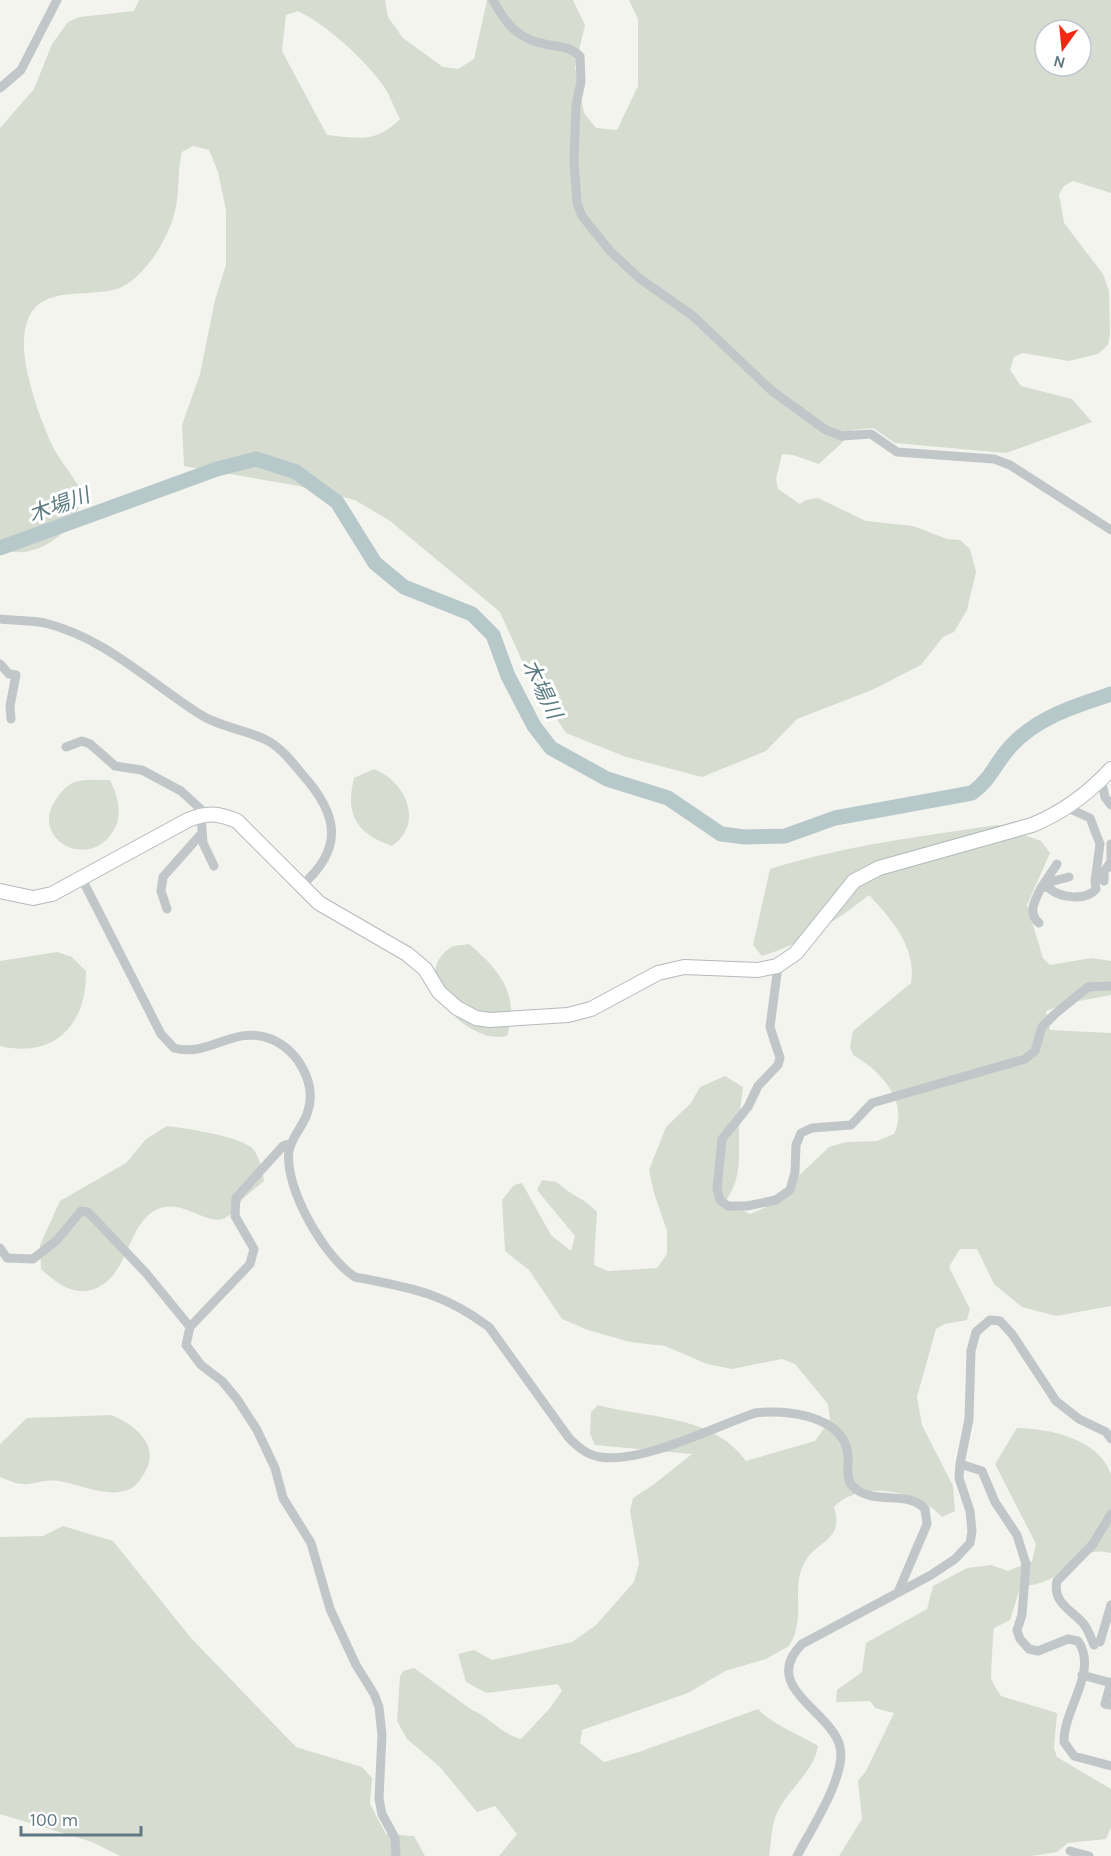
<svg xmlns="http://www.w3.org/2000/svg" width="1111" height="1856" font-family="Karla,'Noto Sans JP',sans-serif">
  <rect width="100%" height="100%" fill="#f4f4ef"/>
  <path fill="#d6dcd0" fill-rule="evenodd" d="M139 0H385L388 17 403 38 443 67 458 69 474 59 487 0H573L585 25 575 67 584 113 596 128 617 130 638 86V19L629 0H1111V193L1073 181 1064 186 1059 194 1064 223 1103 274 1109 291 1110 335 1108 345 1098 354 1069 361 1023 353 1014 357 1010 370 1021 386 1072 399 1092 422 1006 453 895 443 873 428 853 430C843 444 831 452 819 464L793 455 782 454 776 479 778 489 800 504 806 500 818 498 866 521 913 526 947 539 960 540 970 549 976 572 967 610 954 632 943 637 921 665 872 690 797 719 766 751 702 777 626 757 566 733 532 683 500 612 390 521 355 500 299 486 184 466 182 425 200 374 215 300 226 265V210L218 172 209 150 193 146 182 152C177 170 180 188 176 206 173 225 161 248 149 263 140 274 128 287 113 290 73 298 27 283 24 341 22 369 43 430 57 454 61 461 78 483 79 488 87 519 51 550 23 552 15 553 7 551 0 551V128L34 89 52 44 68 22 79 17 134 11ZM298 11C328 26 363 58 383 85 390 95 394 108 400 119 375 144 359 138 327 135L282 51 286 15ZM1045 30H1081V66H1045Z
    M374 769C407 782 424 824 392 846 356 833 345 815 354 778Z
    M110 780C118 797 124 816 112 833 85 872 28 836 57 798 62 790 69 783 78 781 88 779 100 780 110 780Z
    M998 825 1041 841 1050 853 1027 905 1043 958 1050 965 1091 958 1111 961V995L1068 1003 1046 1011 1050 1030 1111 1033V1306L1056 1316 1022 1307 994 1284 977 1249H960L949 1267 970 1309 967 1320 945 1324 936 1329 917 1397 922 1425 953 1486 955 1511 942 1517C919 1490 859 1479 834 1507 844 1540 820 1539 806 1560 792 1581 802 1607 796 1629 795 1635 792 1641 789 1646L766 1659 725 1671 688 1693 582 1730 580 1743 604 1762 639 1752 758 1709C774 1726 798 1733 818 1746 814 1773 784 1792 775 1818 771 1830 771 1844 769 1856H499L517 1834 495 1806 477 1812 440 1767 407 1739 397 1721 400 1676 403 1671 414 1668 472 1710C491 1718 501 1734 521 1739L550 1708 562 1691 558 1684 486 1693 466 1682 458 1654 474 1650 492 1660 572 1642 596 1625 634 1582 639 1563 630 1511 633 1498 653 1485 692 1454 595 1445 590 1434 591 1412 598 1405C649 1419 712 1414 746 1461L815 1441 830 1420 828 1404 795 1364 782 1359 732 1369 707 1364 665 1346 630 1342 588 1330 562 1319 529 1270 505 1251 502 1200 514 1185 522 1183 551 1235 571 1251 575 1236 537 1190 542 1180 557 1182C569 1195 585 1198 597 1212L594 1265 608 1271 657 1268 667 1254V1231L654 1193 649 1170 666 1127 691 1103 700 1087 725 1076 743 1087C741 1102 739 1118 739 1134 739 1161 741 1180 725 1202L750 1214 766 1207 829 1147 846 1142 877 1141 894 1134C910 1102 880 1070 853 1055L850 1047 853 1031 911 983C917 947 891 919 869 895 837 920 802 944 762 956L753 945 770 869C844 846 921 836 998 825Z
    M469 944C500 970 520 995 507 1036 465 1046 407 977 450 948 454 945 463 945 469 944Z
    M57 952 72 957 86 971C87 1024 55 1059 0 1046V961Z
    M167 1126C185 1128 243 1137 253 1149 260 1158 262 1170 264 1181 257 1187 250 1192 243 1199 238 1204 234 1212 228 1216 209 1231 182 1194 154 1211 126 1228 129 1276 94 1289 74 1297 55 1282 41 1269L40 1245 60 1201 126 1163 146 1139Z
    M111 1415C134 1424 161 1445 145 1472 142 1478 136 1486 130 1489 108 1499 80 1484 58 1481 45 1479 34 1485 22 1484 15 1484 6 1479 0 1477V1444L27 1418Z
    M1017 1428C1050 1429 1098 1438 1111 1474 1111 1486 1111 1538 1111 1553 1082 1545 1071 1569 1048 1580 1040 1584 1029 1585 1020 1588L1010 1620 994 1628C993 1632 991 1673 991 1678 993 1684 998 1691 1001 1696L1057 1713 1054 1748 1057 1757 1111 1789V1827L1106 1839 1068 1843 1057 1852 1032 1856H839L862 1819 858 1781 866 1771 894 1713 875 1708 870 1701 836 1702 837 1690 862 1672 866 1643 927 1609 933 1586 967 1568 991 1565 1008 1571 1032 1561 1036 1544 995 1464Z
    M63 1526 113 1541 191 1638 296 1747 362 1767 372 1778 370 1804 386 1834 414 1836 425 1856H120L92 1842 0 1814V1537L43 1536Z"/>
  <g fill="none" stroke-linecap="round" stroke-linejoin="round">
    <path stroke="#b7c8ca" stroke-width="15" d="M0 548 217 469 256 459 296 472 337 502 375 563 404 587 472 614 493 635 508 676 534 726 551 748 607 779 668 798 721 834 745 837 785 836 835 818 972 793C992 778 994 765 1010 747 1036 718 1074 706 1111 694"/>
    <g stroke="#b3babd" stroke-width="16">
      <path id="secondary" d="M0 891 33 898 52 894 188 820C207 812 218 813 237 821L319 903 407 954 425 969 439 992 457 1008 476 1018 490 1020 568 1015 591 1009 658 973 684 967 758 970 777 966 796 953 854 881 879 868 1032 825C1064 812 1088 794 1111 769"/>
    </g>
    <path stroke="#c1c6c8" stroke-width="9" d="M493 0C507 26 519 40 549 45 562 47 570 47 580 56L581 82 576 105 574 161 577 203 582 216 610 251 639 278 693 316 772 391 826 430 842 436 871 434 897 452 994 459 1010 465 1111 530
      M0 88 21 70 57 0
      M0 619C15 621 31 620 45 623 105 638 148 681 198 713 220 728 250 730 270 742 282 749 293 763 302 774 338 814 345 848 301 886
      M0 664 9 674 16 675 10 706 11 719
      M66 747 82 741 90 744 115 766 142 770 181 791 205 813
      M1101 779 1105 797 1111 805
      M1068 808 1090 818 1100 844 1095 881 1096 889C1086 901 1061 898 1050 889V882L1069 877
      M201 815 203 843 214 866
      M1111 844V867
      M82 879 161 1034 174 1048C209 1058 234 1024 271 1039 299 1051 318 1085 307 1114 303 1126 291 1138 289 1151 284 1188 325 1258 355 1277 411 1288 442 1292 489 1327L569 1438C578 1447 587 1455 600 1457 641 1464 714 1427 755 1413 785 1409 844 1415 848 1455 849 1467 844 1481 856 1489 876 1505 908 1490 925 1509L927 1524 899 1590
      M1104 881V872L1110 863
      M1041 888 1057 864
      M167 909 161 891 163 877 202 833
      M1039 923C1027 913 1035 900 1041 888L1050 886
      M778 966 770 1027 780 1058 778 1065 758 1086 748 1107 722 1139 717 1189 720 1200 728 1206H747L776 1200 790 1190 795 1172 796 1145 801 1133 812 1128 851 1125 872 1103 1025 1059 1035 1051 1042 1027 1056 1013 1088 987 1111 986
      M291 1143 283 1146 236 1198 235 1216 254 1249 250 1264 190 1327 186 1345 201 1365 222 1381 237 1399 257 1430 275 1468 283 1498 311 1543 330 1609 356 1665 374 1694 379 1707 382 1735 379 1799 382 1814 395 1838 396 1856
      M0 1248 7 1258 33 1259 57 1240 81 1211 88 1212 146 1273 190 1327
      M960 1464 982 1471 995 1502 1017 1535 1026 1564 1022 1615 1017 1630 1020 1639 1029 1649 1038 1651 1068 1639 1078 1641C1099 1672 1063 1709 1064 1742L1074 1756 1111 1766
      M1100 1642 1111 1605
      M1094 1645C1091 1638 1088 1629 1083 1623 1071 1610 1052 1602 1057 1581L1093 1544 1111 1514
      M1082 1675 1111 1683
      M1111 1682 1105 1704 1111 1705
      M1070 1851 1089 1856
      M797 1856C810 1831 847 1775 840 1747 832 1711 759 1687 802 1644L931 1575 955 1559 970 1543 972 1531 970 1511 959 1478 960 1464 969 1419 971 1351 976 1332 990 1320 1000 1321 1012 1334 1056 1401 1079 1419 1106 1432 1111 1439"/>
    <use href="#secondary" stroke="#fff" stroke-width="14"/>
  </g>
  <g text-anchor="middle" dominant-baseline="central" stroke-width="6" stroke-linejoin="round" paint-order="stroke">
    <g font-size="21" font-style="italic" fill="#5b7c81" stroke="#fff">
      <text transform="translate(59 505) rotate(-20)">木場川</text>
      <text transform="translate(542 689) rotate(64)">木場川</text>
    </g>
  </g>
  <g transform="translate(1063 48) rotate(195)"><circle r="28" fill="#ffffff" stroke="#bfc9cd" stroke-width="1.5"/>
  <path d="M0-4.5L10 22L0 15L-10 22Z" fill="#f12812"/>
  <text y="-9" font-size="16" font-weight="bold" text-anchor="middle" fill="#607883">N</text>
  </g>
  <path d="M21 1826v9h120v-9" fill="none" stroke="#607883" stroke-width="3"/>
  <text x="30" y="1826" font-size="18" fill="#607883" stroke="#ffffff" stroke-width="4.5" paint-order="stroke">100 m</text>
</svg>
